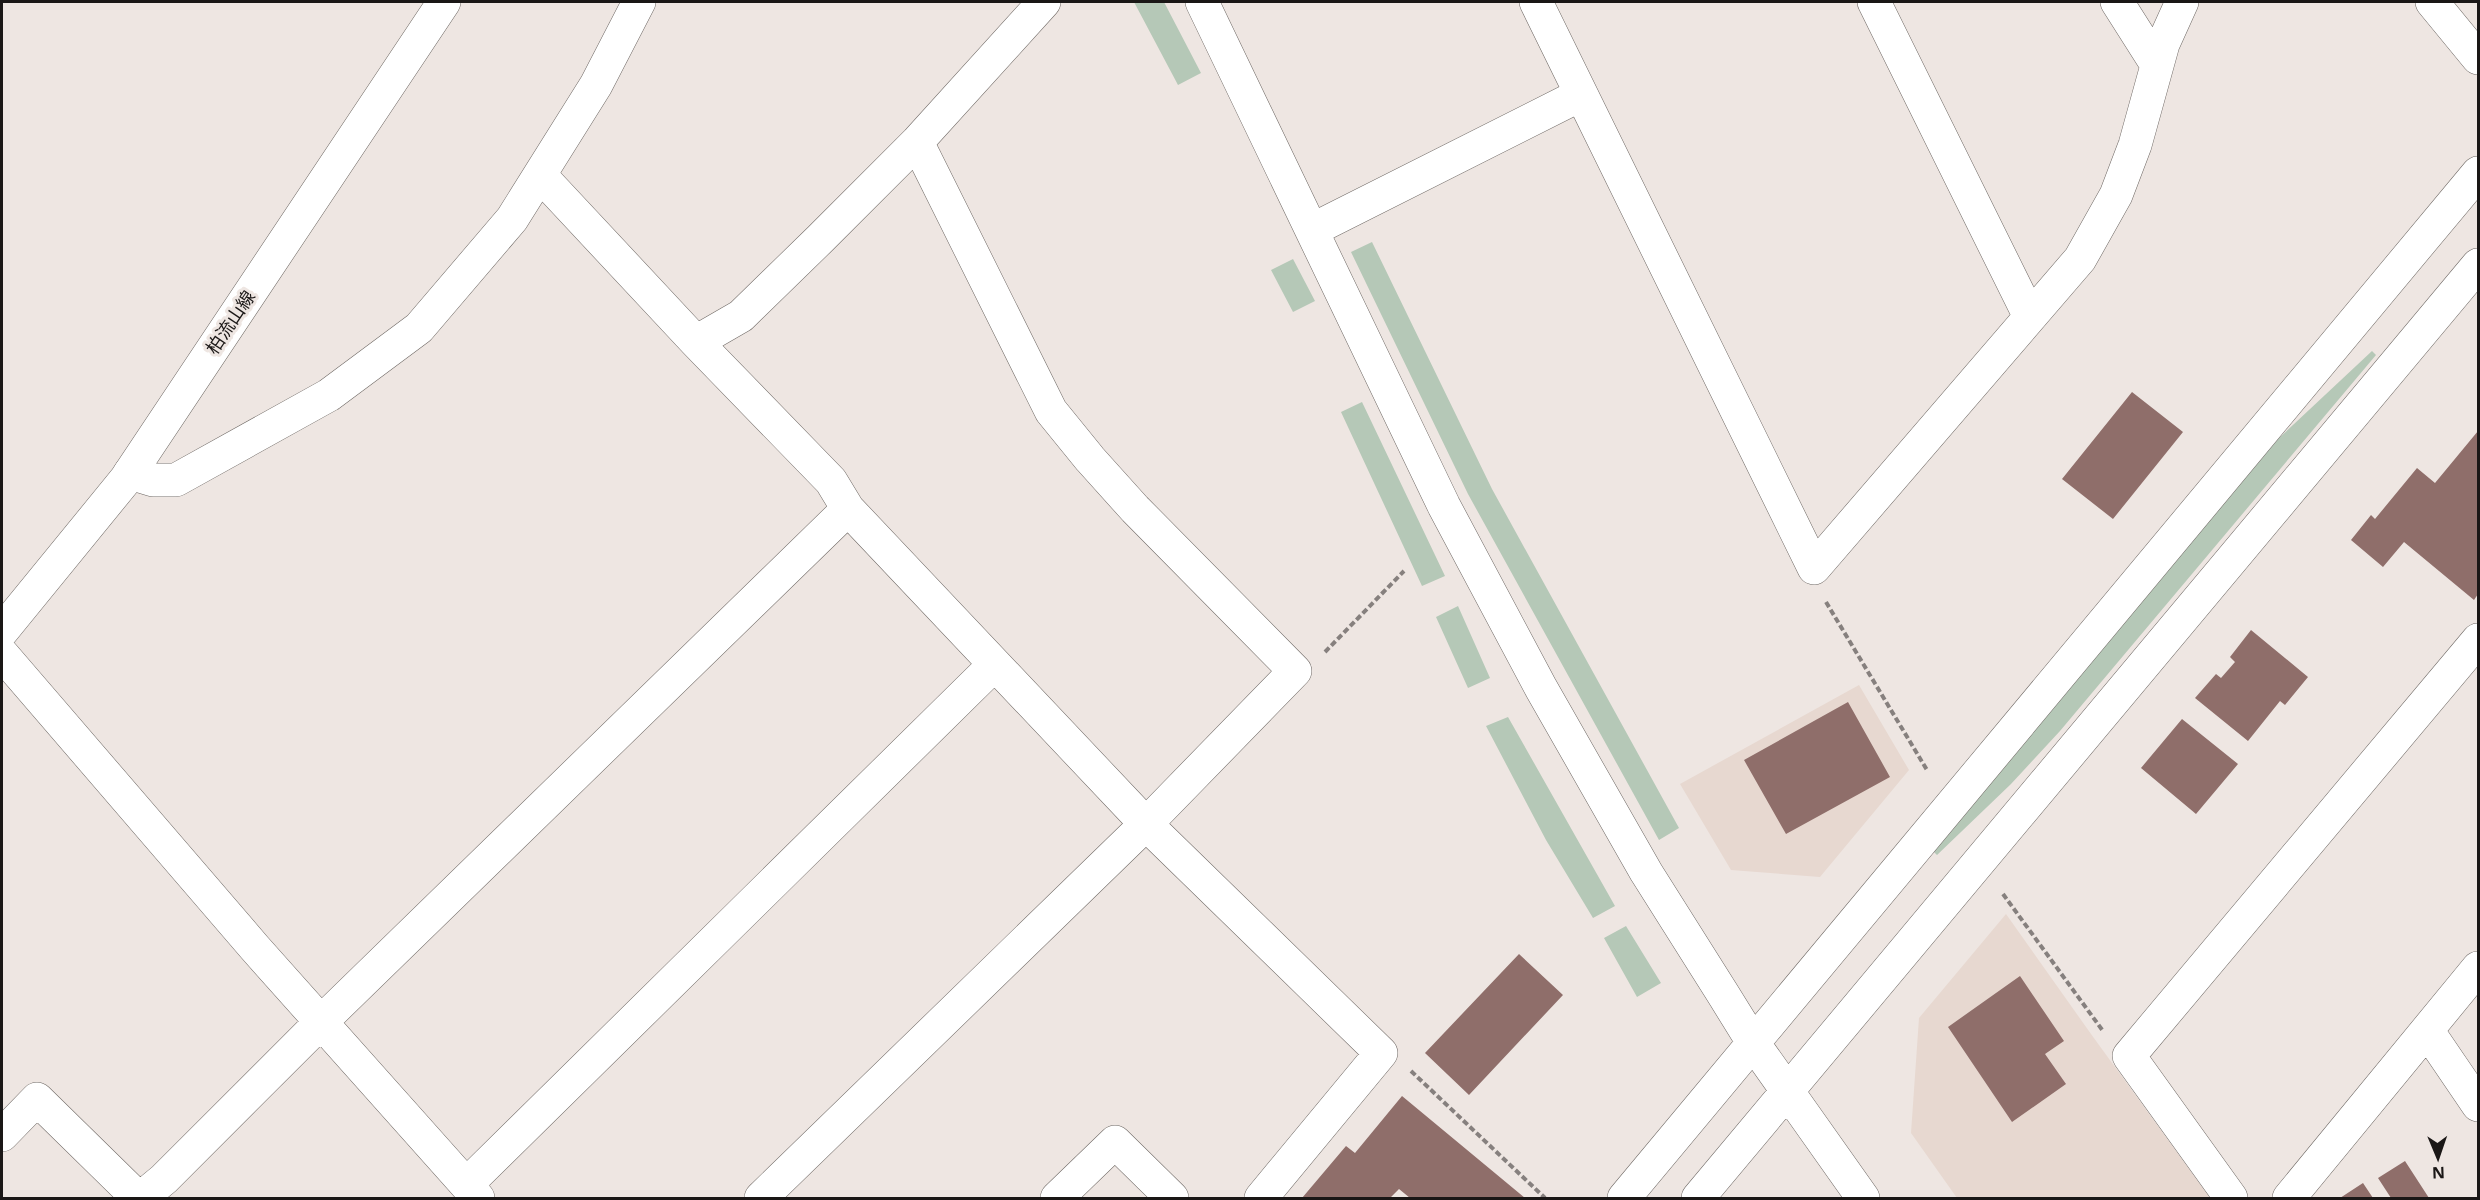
<svg xmlns="http://www.w3.org/2000/svg" width="2480" height="1200" font-family="'Noto Sans','Noto Sans JP',sans-serif">
  <rect width="100%" height="100%" fill="#eee6e2"/>
  <path fill="#e7d8d0" d="M1859 685 1909 770 1820 877 1731 870 1680 784Z
    M2006 914 2091 1034 2210 1198H1957L1911 1133 1919 1018Z"/>
  <path fill="#b5c8b7" d="M1134 2H1164L1201 73 1178 85Z
    M1372 242 1492 489 1679 828 1659 840 1468 494 1351 252Z
    M1293 259 1315 301 1293 312 1271 270Z
    M2372 351 2376 355 2060 731 2011 784 1937 855 1932 850 2278 439Z
    M1362 402 1445 576 1422 586 1341 412Z
    M1458 606 1490 678 1468 688 1436 617Z
    M1508 717 1615 906 1593 918 1546 840 1486 726Z
    M1626 926 1661 983 1637 997 1604 938Z"/>
  <path fill="#8f6e6a" d="M2132 392 2183 432 2113 519 2062 479Z
    M2478 431V594L2474 600 2404 542 2383 567 2351 540 2371 515 2375 519 2417 468 2435 483Z
    M2251 630 2308 677 2285 705 2280 701 2248 741 2195 698 2216 674 2221 678 2235 662 2230 657Z
    M1848 702 1890 777 1786 834 1744 760Z
    M2182 719 2238 764 2196 814 2141 768Z
    M1519 954 1563 995 1469 1095 1425 1053Z
    M2020 976 2064 1041 2045 1054 2066 1084 2012 1122 1948 1027Z
    M1402 1096 1525 1198H1410L1399 1189 1390 1198H1302L1346 1146 1355 1153Z
    M2405 1161 2429 1198H2391L2378 1178Z
    M2363 1183 2373 1198H2340Z"/>
  <g fill="none" stroke-linecap="round" stroke-linejoin="round">
    <g stroke="#6e6864" stroke-width="34">
      <path id="minor" d="M1202 2 1444 506 1541 688 1646 872 1723 994 1754 1044 1863 1198
        M1536 2 1814 568 2080 259 2116 195 2135 145 2163 44 2182 2
        M1874 2 2030 317
        M2117 2 2157 65
        M2432 2 2478 58
        M540 175 696 342 831 481 848 509
        M1312 230 1580 95
        M696 342 741 316 820 239 917 142 1044 2
        M130 473 153 480H176L329 395 419 328 512 219 596 85 639 2
        M2 654 255 948 478 1198
        M2427 1030 2478 1105
        M2 1135 37 1099 138 1198
        M467 1184 994 665
        M141 1198 164 1179 321 1022 848 509 1146 824 1381 1053 1261 1198
        M761 1198 1146 824 1295 671 1135 509 1090 459 1051 411 917 142
        M1057 1198 1115 1142 1172 1198
        M1624 1198 2478 173
        M1698 1198 2478 265
        M2231 1198 2129 1056 2478 640
        M2289 1198 2478 968"/>
    </g>
    <g stroke="#6e6864" stroke-width="34">
      <path id="major" d="M2 631 126 479 444 2"/>
    </g>
    <path stroke="#86807e" stroke-width="4" stroke-dasharray="6 3" stroke-linecap="butt" d="M1826 602 1927 770
      M1325 652 1404 571
      M2003 894 2103 1031
      M1411 1071 1545 1198"/>
    <use href="#minor" stroke="#fff" stroke-width="33"/>
    <use href="#major" stroke="#fff" stroke-width="33"/>
  </g>
  <g text-anchor="middle" dominant-baseline="central" stroke-width="6" stroke-linejoin="round" paint-order="stroke">
    <g font-size="18" fill="#1a1716" stroke="#eee6e2">
      <text transform="translate(230 322) rotate(-56)">柏流山線</text>
    </g>
  </g>
  <rect width="2480" height="1200" fill="none" stroke="#1a1716" stroke-width="6"/>
  <g transform="translate(2438 1158) rotate(178)" stroke="#eee6e2" stroke-width="4.5" paint-order="stroke">
  <path d="M0-4.5L10 22L0 15L-10 22Z" fill="#1a1716"/>
  <text y="-9" font-size="16" font-weight="bold" text-anchor="middle" fill="#1a1716">N</text>
  </g>
</svg>
